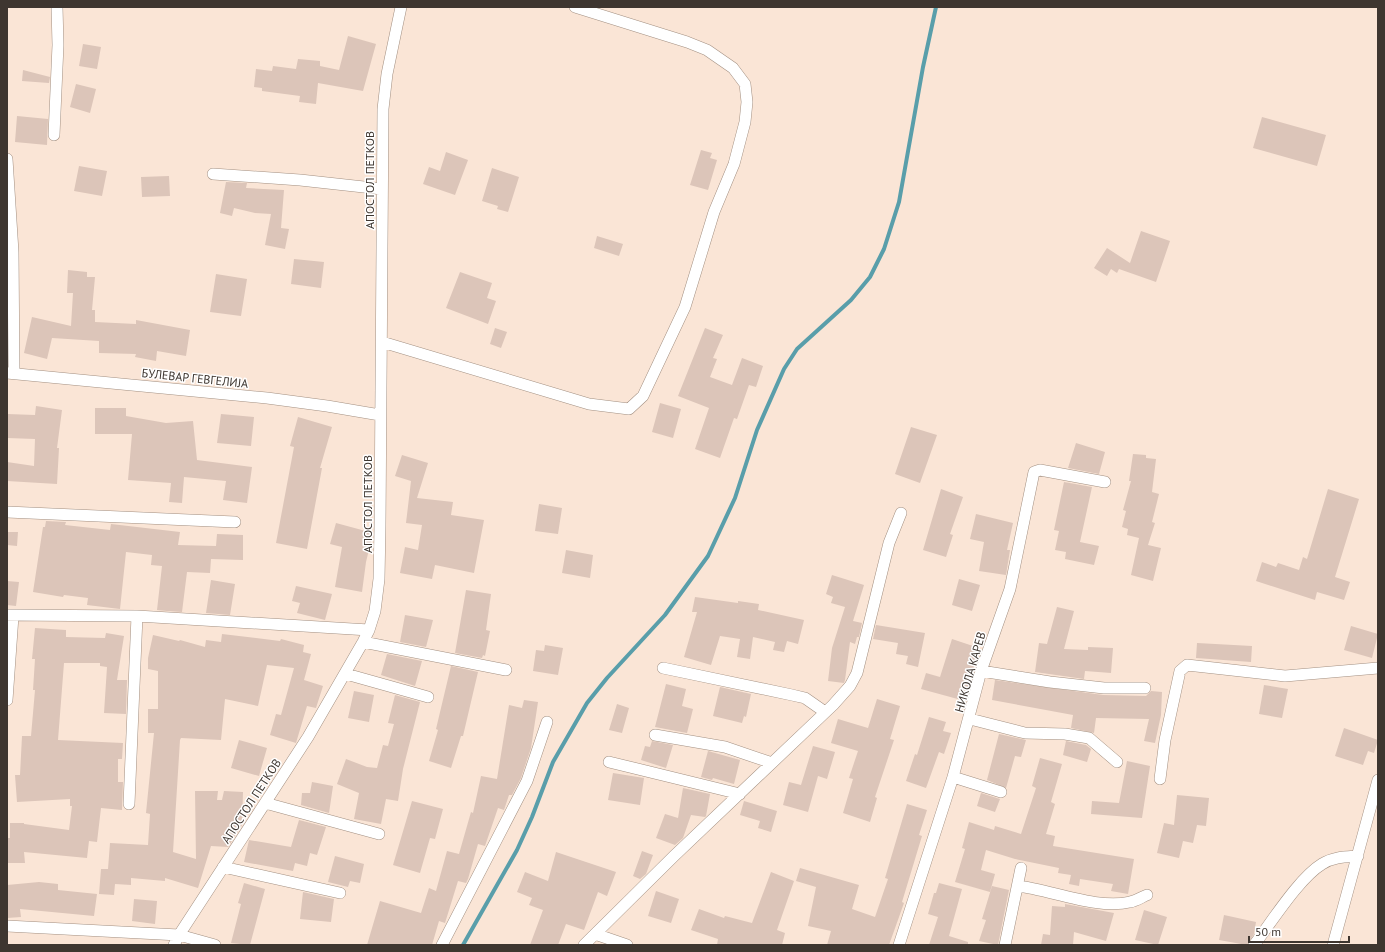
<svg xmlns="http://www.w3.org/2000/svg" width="1385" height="952" font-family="'PT Sans',sans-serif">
  <rect width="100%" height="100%" fill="#fae5d6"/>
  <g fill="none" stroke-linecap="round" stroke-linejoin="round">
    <path stroke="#599eaa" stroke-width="4" d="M463 945 517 850 532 817 553 762 587 703 607 678 665 615 708 556 735 498 757 430 784 369 797 349 851 300 870 277 884 249 899 202 923 67 936 7"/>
  </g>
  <path fill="#dcc5b9" d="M348 36 376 44 363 91 318 83 316 104 299 102 300 96 262 91V88L254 87 256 69 272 71 273 66 296 69 298 59 320 61V66L339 70Z
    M83 44 101 47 97 69 79 66Z
    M23 70 50 77 49 83 22 81Z
    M76 84 96 89 90 113 70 107Z
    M17 116 48 119 47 145 15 142Z
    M1262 117 1326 135 1317 166 1253 148Z
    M701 150 712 153 710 158 717 160 708 190 690 185Z
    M446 152 468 160 455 195 423 184 429 167 440 171Z
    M79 166 107 171 102 196 74 191Z
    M492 168 519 177 508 212 497 209 498 206 482 201Z
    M169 176 170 196 142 197 141 177Z
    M226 182 247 183 246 188 284 190 281 228 289 229 285 249 265 245 271 214 255 213 234 208 232 216 220 213Z
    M1141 231 1170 241 1156 282 1119 269 1117 273 1111 269 1107 276 1094 268 1107 248 1130 263Z
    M597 236 623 244 619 256 594 248Z
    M294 259 324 262 321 288 291 284Z
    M68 270 87 272V277H95L92 310H95V322L136 324V320L190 330 186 356 157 351 156 361 135 357 136 354 99 353V341L52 338 47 359 24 353 32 317 71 326 73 293H67Z
    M460 272 492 283 487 298 496 301 488 324 446 308Z
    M216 274 247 279 241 316 210 312Z
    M495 328 507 332 501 348 490 344Z
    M705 328 723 335 713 358 717 359 710 377 732 385 742 358 763 366 756 387 749 385 737 419 734 418 720 458 695 449 709 408 678 396Z
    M660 403 681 409 673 438 652 432Z
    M36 406 62 410 57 448H59L57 484 7 481V462L34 466 35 439 7 438V414L35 415Z
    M95 408H126V416L166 423 193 421 197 460 252 467 247 503 223 500 226 481 184 477 182 503 169 502 171 483 128 480 132 434H95Z
    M221 414 254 417 251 446 217 443Z
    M298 417 332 427 320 468H322L307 549 276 543 294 447 290 446Z
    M911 427 937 435 920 483 895 474Z
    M1076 443 1105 452 1099 474 1068 468Z
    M1133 454 1146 455V458L1156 459 1152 492 1159 494 1152 522 1155 523 1148 545 1161 548 1153 581 1131 575 1139 538 1127 535 1128 529 1122 527 1126 511 1123 510 1131 481H1129Z
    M402 455 428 463 417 498 453 502 451 515 484 520 474 573 435 565 432 579 400 573 405 547 418 550 422 525 406 523 411 481 395 476Z
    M1064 482 1092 487 1080 542 1099 546 1094 565 1065 559 1066 552 1055 550 1059 531 1054 530Z
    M941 489 963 497 950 534 953 535 946 557 923 550Z
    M1328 489 1359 499 1335 577 1350 582 1344 600 1317 592 1315 600 1256 581 1262 562 1276 567 1278 563 1299 570 1303 557 1307 559Z
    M539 504 562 508 558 534 535 531Z
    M976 514 1013 523 1007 550H1010L1006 575 979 571 984 542 970 539Z
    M46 521 66 522 65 525 110 530 111 524 180 532 178 545 216 546 217 534 243 535V560L211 559 210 573 187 572 182 612 167 611 157 610 162 566 151 565 152 555 126 552 120 609 87 605 88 598 64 595 63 597 33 592 43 527H45Z
    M336 523 373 533 366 562 362 592 335 587 342 547 330 544Z
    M7 532H18L17 546 7 545Z
    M566 550 593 555 590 578 562 573Z
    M832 575 864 585 853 621 862 623 859 637H857L855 644 850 642 845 680 844 683 828 681 832 648 845 607 831 603 833 597 826 594Z
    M959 579 980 585 972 611 952 605Z
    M211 580 235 584 230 615 206 613Z
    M7 581 19 582 16 606 7 605Z
    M296 586 332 594 325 620 297 613 300 603 292 601Z
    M466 590 491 594 486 630 490 631 485 656 483 655 482 658 455 653Z
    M695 597 738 603V601L759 604 758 610 804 620 798 644 787 641 784 652 773 650 775 642 753 637 750 659 737 657 740 639 720 636 711 665 684 657 697 612H692Z
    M1057 607 1074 611 1064 649 1088 650V647L1113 648 1111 673 1085 671 1084 679 1035 672 1039 643 1047 644Z
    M405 615 433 620 426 647 400 642Z
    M876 625 925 633 918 667 906 664 908 656 896 654 898 643 873 639Z
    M1351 626 1378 634 1372 658 1344 650Z
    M35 628 66 630V637L105 638 106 633 124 636 117 680H127L126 714 104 713 107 667 100 666V663H64L58 740 123 743 122 759H118V782H123L122 810 101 808 97 842 89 841 87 858 24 852 25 863H7V838H10V823H24V824L69 830 72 806H70V799L17 802 15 775H20L22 736H31L35 690H33L35 659H32Z
    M222 634 280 641 281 639 304 645 303 652 311 654 304 680 323 686 316 708 307 706 296 743 270 735 276 714 281 715 294 668 267 665 258 706 225 699 221 740 181 738 180 740 173 852 196 859 195 791H218L217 800H222L224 791 243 792 242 825 228 847 211 846 198 888 165 878V881L131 878V885L115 884 114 895 99 894 101 869H108L110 843 148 845 150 814 146 813 154 733H148V709H158V671L148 669V658L153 635 179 641 180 640 205 647 206 640 221 642Z
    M952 639 979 648 965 701 921 689 926 673 940 677Z
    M1197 643 1252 646 1251 662 1196 658Z
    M545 645 563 648 558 675 533 671 536 650 544 651Z
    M387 654 422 661 415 686 381 675Z
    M451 666 478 672 463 736H461L451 768 429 761 438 730 436 729Z
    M995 680 1103 695 1146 696 1151 691 1162 692 1161 715 1155 743 1144 741 1149 719 1096 718 1094 733 1071 728 1073 715 992 700Z
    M666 684 686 689 682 706 693 709 687 733 655 727Z
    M1264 685 1288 689 1282 718 1259 714Z
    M720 687 751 694 746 717 744 716 742 723 713 716Z
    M354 691 374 695 369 722 348 718Z
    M395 695 420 702 403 769 398 801 386 799 381 824 354 819 359 793 337 784 346 759 367 767 377 768 383 745 388 746 394 724 388 723Z
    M877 699 900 706 890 739 894 740 875 797 877 798 870 822 843 813 853 779 849 778 858 751 831 743 838 719 868 728Z
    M524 700 538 702 531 748 521 778 512 795H509L504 810 498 808 485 846 478 844 468 879 466 883 458 881 445 923 439 921 432 945H367L380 901 421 913 429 888 436 891 447 851 459 854 471 812 473 813 481 776 497 779 509 705 522 708Z
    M617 704 629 708 622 733 609 730Z
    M929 717 946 722 943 731 951 733 944 754 939 752 926 788 906 781 915 754 917 755Z
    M1344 728 1378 740 1374 753 1368 751 1363 765 1335 756Z
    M999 734 1026 740 1021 757 1015 756 1006 788 987 780Z
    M239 740 267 748 259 776 231 768Z
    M652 741 673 745 666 768 641 760 645 746 650 747Z
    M1066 741 1086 745 1091 749 1087 762 1063 755Z
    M813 746 835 752 827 779 818 776 808 812 783 805 789 782 801 785Z
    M708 751 740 760 734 784 713 778 712 780 701 777Z
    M1040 758 1062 764 1051 802 1055 804 1046 834 1055 836 1053 846 1134 859 1128 894 1111 891 1113 884 1080 879 1079 886 1069 884 1071 875 1058 873 1059 868 1015 859 986 850 981 870 995 874 990 892 955 882 965 849 962 848 969 822 994 830 995 826 1021 834 1036 788 1032 786Z
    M1127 761 1150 766 1142 818 1091 814 1092 801 1119 803Z
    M613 773 644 778 640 805 608 800Z
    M312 782 333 786 329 813 301 805 302 793H310Z
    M683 788 710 794 706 816 705 817 691 815 683 838 675 845 656 838 665 814 678 818Z
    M981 793 1000 799 995 812 977 806Z
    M1177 795 1209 798 1206 826 1197 825 1193 843 1183 841 1179 858 1157 853 1164 823 1174 825Z
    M412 801 443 809 435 839 430 838 420 873 393 865Z
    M744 801 777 811 771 832 758 828 760 821 740 815Z
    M907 804 927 810 919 835 922 836 902 902 904 903 889 945H827L831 931 808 926 816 887 796 881 800 868 859 885 852 909 875 917 888 879 885 878Z
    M299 820 326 827 317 855 310 853 307 866 295 863 293 871 244 862 249 840 291 847Z
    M642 851 653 855 646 874 640 879 633 876Z
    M556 852 616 872 607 896 598 892 584 930 566 924 558 945H530L543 910 529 905 532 898 517 892 525 872 548 881Z
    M335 856 364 864 360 883 350 881 348 887 328 882Z
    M771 872 794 881 777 930 785 933 782 945H717L718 939 691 930 699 909 724 918 725 916 752 923Z
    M39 882 58 884V890L97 894 94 916 20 909 21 917 7 918V885Z
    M244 883 265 889 250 945 231 943 241 904 238 903Z
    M939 883 962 889 949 936 968 942V945H929L938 917 928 914 934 893H936Z
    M992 886 1009 890 998 945 979 941 986 920 982 919Z
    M656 891 679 899 671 923 648 916Z
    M303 892 334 899 331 922 300 919Z
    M134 899 157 901 155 924 132 921Z
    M1065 904 1114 913 1106 941 1074 932 1073 945H1041L1043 934 1050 935 1052 906 1065 907Z
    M1144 910 1167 917 1158 945 1135 940Z
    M1224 915 1256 922 1254 934 1247 945 1219 940Z"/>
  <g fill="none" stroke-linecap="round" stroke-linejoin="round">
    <g stroke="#a39082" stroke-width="12">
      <path id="minor" d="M54 135 58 45 57 7
        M7 159 13 252 14 373
        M213 174 300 180 382 189
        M382 342 589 404 629 409 643 396 685 307 714 212 734 164 745 122 747 102 745 84 733 68 707 50 687 42 575 7
        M7 373 267 398 327 406 380 415
        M7 512 235 522
        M7 615 137 616 369 630
        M363 642 506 670
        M663 668 792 695 805 698 825 712
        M981 671 1050 682 1104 688H1145
        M346 674 428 697
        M7 700 13 616
        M970 719 1025 733 1065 734 1089 738 1117 762
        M655 735 725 747 772 763
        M609 762 740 794
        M953 777 1001 792
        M1160 779 1165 740 1180 671 1187 665 1285 676 1378 668
        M265 803 379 834
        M129 804 137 616
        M223 867 340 893
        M1018 886C1051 890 1098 910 1130 902 1136 901 1142 897 1147 895
        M7 926 179 935 215 945
        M595 934 627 945
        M174 945 179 935 308 737 363 642 369 630 375 611 379 579 380 526 383 109 387 74 401 7
        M442 945 527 781 547 722
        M584 945 674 856 833 705 850 686 857 673 889 543 901 513
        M899 945 953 777 981 671 1010 589 1034 472 1040 470 1105 482
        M1005 945 1021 868
        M1254 945C1271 923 1299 878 1322 864 1333 857 1345 857 1358 856
        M1333 945 1378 780"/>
    </g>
    <use href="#minor" stroke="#fff" stroke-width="11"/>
  </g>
  <g text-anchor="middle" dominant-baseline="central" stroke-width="3" stroke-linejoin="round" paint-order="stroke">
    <g font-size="12" fill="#3e3630" stroke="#fff">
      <text transform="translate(369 180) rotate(-90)">АПОСТОЛ ПЕТКОВ</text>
      <text transform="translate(195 378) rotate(6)">БУЛЕВАР ГЕВГЕЛИЈА</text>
      <text transform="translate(367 504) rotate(-90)">АПОСТОЛ ПЕТКОВ</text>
      <text transform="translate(970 672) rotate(-74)">НИКОЛА КАРЕВ</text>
      <text transform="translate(251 801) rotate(-57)">АПОСТОЛ ПЕТКОВ</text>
    </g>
  </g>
  <rect width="1385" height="952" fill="none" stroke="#3e3630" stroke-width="16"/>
  <path d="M1249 936v6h100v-6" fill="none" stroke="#3e3630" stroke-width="2"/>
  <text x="1255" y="936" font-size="12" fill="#3e3630" stroke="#ffffff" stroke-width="3" paint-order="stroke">50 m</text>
</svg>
